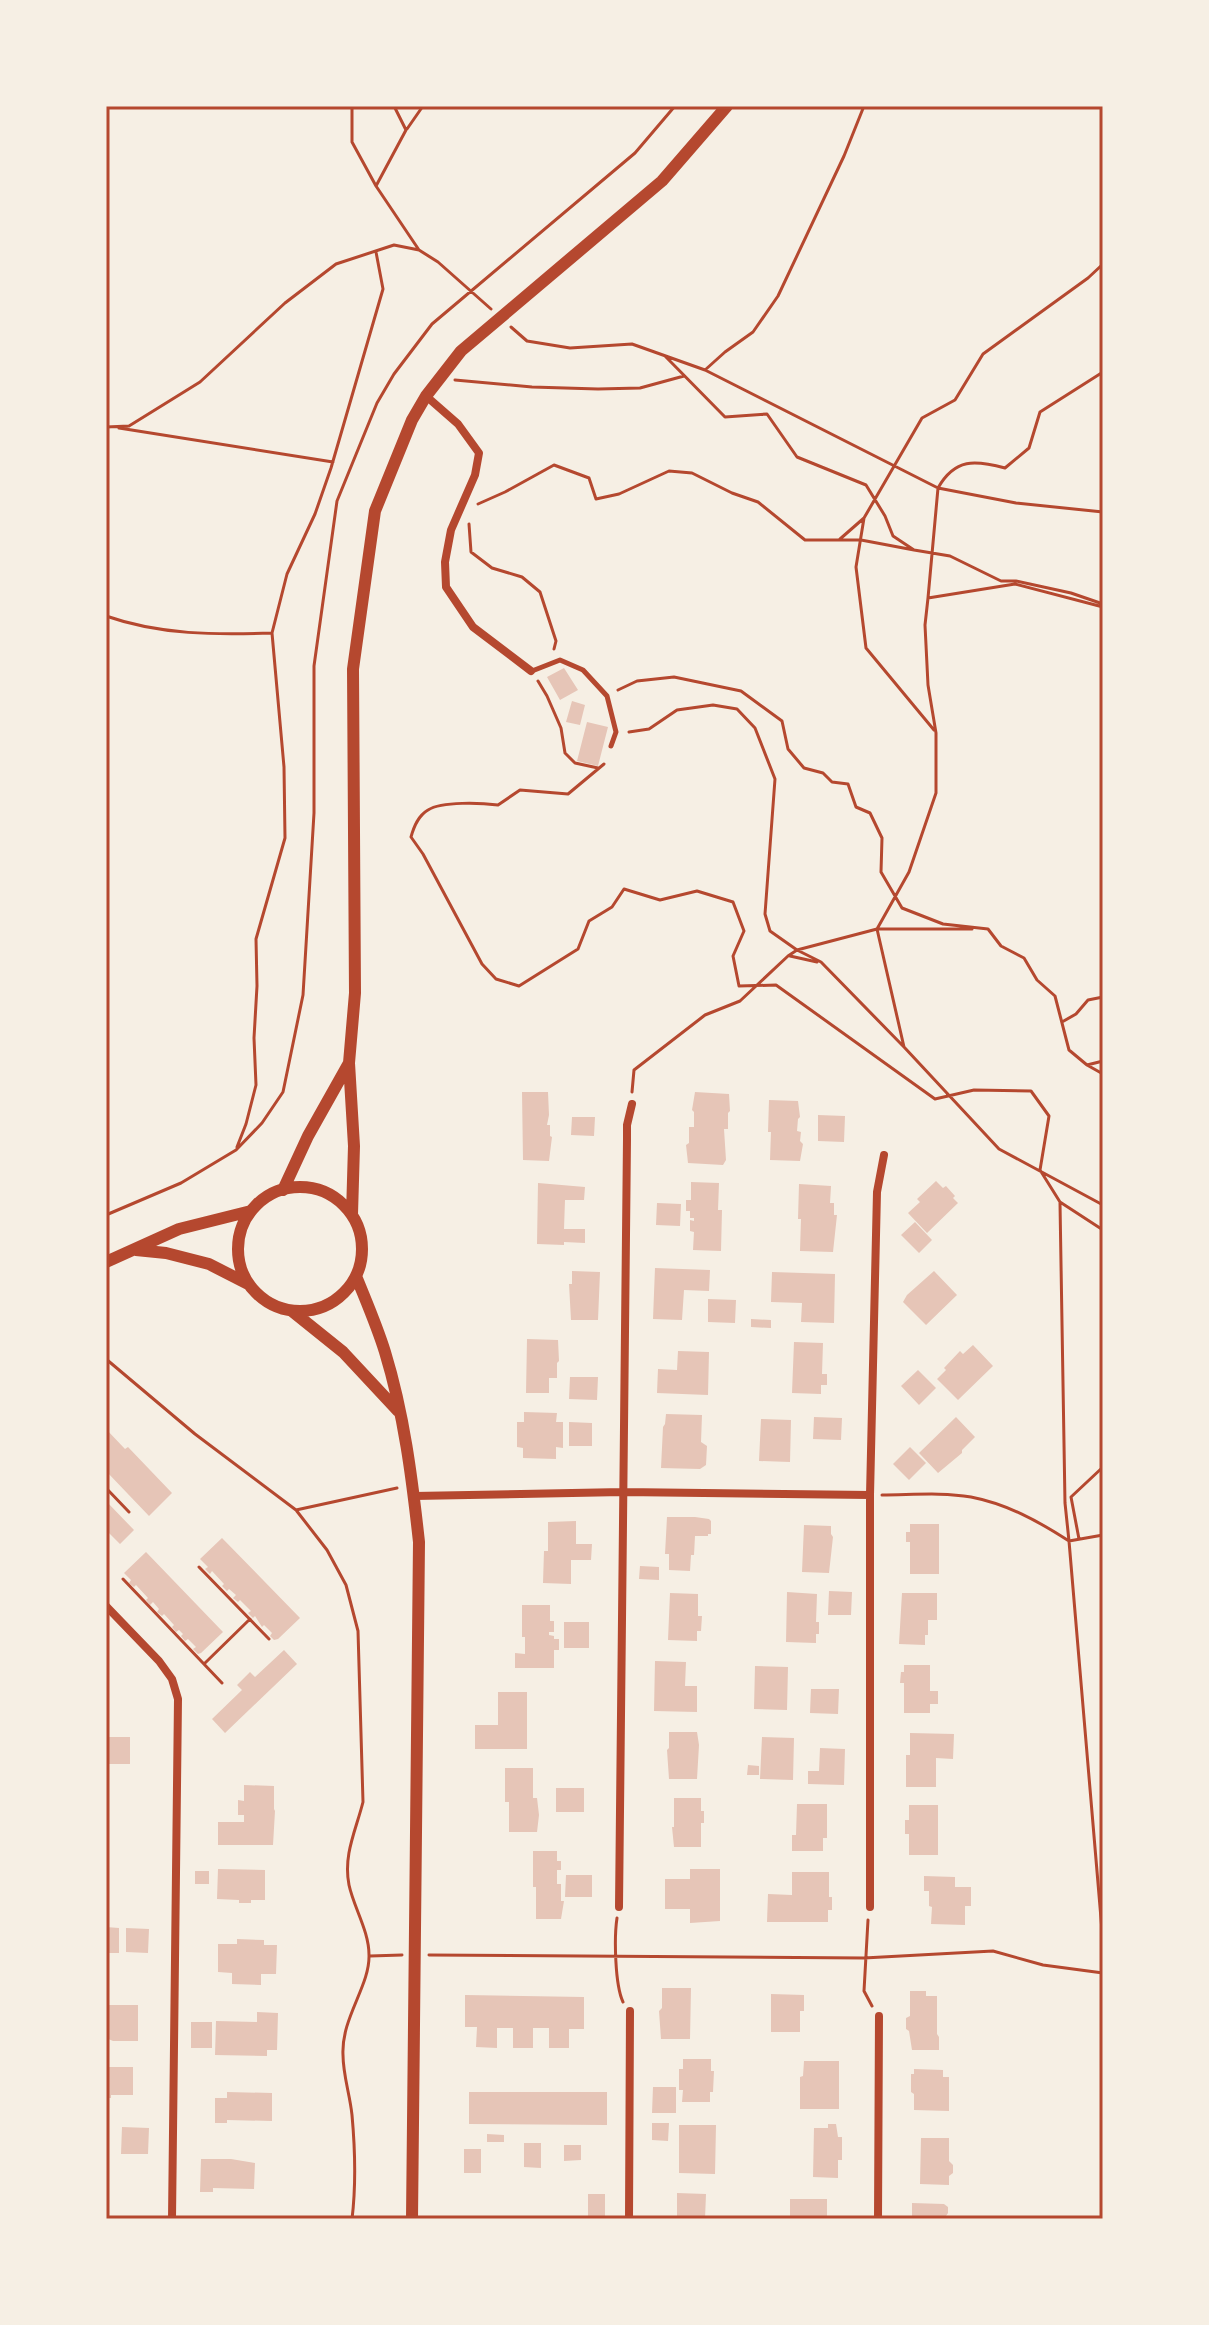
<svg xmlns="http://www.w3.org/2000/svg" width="1209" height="2325" font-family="'PT Sans Narrow',sans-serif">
  <rect width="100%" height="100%" fill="#f6efe4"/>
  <path fill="#e6c5b7" d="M564 668 578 690 560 700 547 677Z
    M572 701 585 705 580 725 566 722Z
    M587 722 608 727 598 766 577 761Z
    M522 1092H548L549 1115 547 1125H550V1136L552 1137 549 1161 523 1160Z
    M695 1092 729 1094 730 1111 728 1113V1129H724L726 1160 723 1165 688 1163 686 1145 689 1143V1127H694V1112L692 1110Z
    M769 1100 798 1101 800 1117 798 1119 797 1131 801 1132 800 1141 803 1144 800 1161 770 1160 771 1132H768Z
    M818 1115 845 1116 844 1142 818 1141Z
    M572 1117H595L594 1136 571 1135Z
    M936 1181 943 1188 946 1186 955 1196 953 1198 958 1203 927 1233 908 1213 920 1202 917 1199Z
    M691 1182 719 1183 718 1210H722L721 1251 693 1250 694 1232 690 1231V1220L694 1221V1218H690V1211H686V1200H691Z
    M538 1183 585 1187 584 1200H565L564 1229H585V1243L564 1242V1245L537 1244Z
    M799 1184 831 1186 830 1203H834V1215H837L833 1252 800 1251 801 1219H798Z
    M657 1203 681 1204 680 1226 656 1225Z
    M915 1222 932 1240 919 1253 901 1235Z
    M655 1268 710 1270 709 1291 684 1290 682 1320 653 1319Z
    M572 1271 600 1272 598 1320H571L569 1284H572Z
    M934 1271 957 1295 926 1325 903 1302 907 1295Z
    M772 1272 835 1274 834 1323 801 1322 802 1303 771 1302Z
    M708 1299 736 1300 735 1323 708 1322Z
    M751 1319 771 1320V1328L751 1327Z
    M527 1339 558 1340 559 1361 557 1363V1378H549V1393H526Z
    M794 1342 823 1343 822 1374H827V1385H821V1394L792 1393Z
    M973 1345 993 1366 958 1400 937 1379 946 1370 944 1368 960 1351 963 1354Z
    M678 1351 709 1352 708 1395 657 1393 658 1369 677 1370Z
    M918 1370 936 1388 919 1405 901 1386Z
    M570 1377H598L597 1400 569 1399Z
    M524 1412 557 1413 556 1422H563V1448L556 1447V1459L523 1458V1448L517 1447V1422H524Z
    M666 1414 702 1415 701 1442 707 1446 706 1465 700 1469 661 1468 663 1427 665 1424Z
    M814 1417 842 1418 841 1440 813 1439Z
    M956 1417 975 1437 962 1450V1453L938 1473 919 1453Z
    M761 1419 791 1420 790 1462 759 1461Z
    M569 1422 592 1423V1446H569Z
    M106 1429 125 1449 128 1447 172 1493 149 1516 106 1471Z
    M910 1447 926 1463 909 1480 893 1464Z
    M106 1501 134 1530 120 1544 106 1530Z
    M667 1517H695L709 1519 711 1521V1534H708V1536H695L694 1555H691L690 1571 669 1570V1554H665Z
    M576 1521V1544H592L591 1560H571V1584L543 1583 544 1551H548V1522Z
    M910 1524H939V1574H910V1542H906V1532H910Z
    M804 1525 831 1526V1534L833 1537 829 1573 802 1572Z
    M222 1538 300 1618 278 1639 274 1640 270 1636 272 1633 264 1625 262 1627 255 1616 253 1618 248 1613 251 1611 240 1600 238 1602 233 1598 236 1595 229 1589 227 1591 222 1586 224 1584 212 1571 210 1574 205 1569 208 1567 200 1559Z
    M146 1552 223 1632 201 1653 198 1654 193 1649 196 1647 188 1639 185 1641 181 1636 183 1634 179 1630 176 1632 172 1627 174 1625 164 1614 162 1616 157 1612 159 1609 153 1602 150 1605 146 1600 148 1598 136 1585 134 1587 129 1583 131 1580 124 1573Z
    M640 1566 659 1567V1580L639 1579Z
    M829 1591 852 1592 851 1615H828Z
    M787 1592 817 1594 816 1622H819V1634H816V1643L786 1642Z
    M670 1593 698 1594V1616H702L701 1631H697V1641L668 1640Z
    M902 1593H937V1620H928V1635H925V1645L899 1644Z
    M522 1605H550V1621H554V1632H549V1635L554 1636V1639H559V1650H554V1668H515V1653L525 1654V1637H522Z
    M564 1622H589V1648H564Z
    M284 1650 297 1664 225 1733 212 1719 242 1690 237 1685 250 1672 255 1677Z
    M655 1661 686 1662 685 1686H697V1712L654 1711Z
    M904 1665H930V1691H938V1704H930V1713H904V1683H900L901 1672H904Z
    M755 1666 788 1667 787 1710 754 1709Z
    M811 1689H839L838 1714 810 1713Z
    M498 1692H527V1749H475V1725H498Z
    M669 1732H697L699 1745 697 1779H669L667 1750 669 1748Z
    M910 1733 954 1734 953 1759 936 1758V1787H906V1755H910Z
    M106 1737H130V1764H106Z
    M762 1737 794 1738 793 1780 760 1779Z
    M820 1748 845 1749 844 1785 808 1784V1771H819Z
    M748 1765 759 1766V1775H747Z
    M505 1768H533V1798H537L539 1815 537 1832H509V1802H505Z
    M244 1785 274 1786V1809L275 1811 273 1845H218V1822H244V1815H238V1800L244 1801Z
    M556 1788H584V1812H556Z
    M674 1798H701V1811H704V1823H701V1847H674L672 1827H674Z
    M797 1804H827V1838H823V1851H792V1835H796Z
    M909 1805H938V1855H909V1834H905V1820H909Z
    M533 1851H557V1861H561V1870H557V1884H561V1901H564L561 1919H536V1887H533Z
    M218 1869 265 1870V1900H251V1903H239V1900L217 1899Z
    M690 1869H720V1921L690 1923V1909H665V1879H690Z
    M195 1871H209V1884H195Z
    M792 1872H829V1897H832V1910H828V1922H767L768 1894 792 1895Z
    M566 1875H592V1897H565Z
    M924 1876 955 1877V1887H971V1906H965V1925L931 1924 932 1907 929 1906V1891H924Z
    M106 1927 119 1928V1953H106Z
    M126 1928 149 1929 148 1953 126 1952Z
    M237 1939 264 1940V1945H277L276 1974H261V1985L232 1984V1973L218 1972V1944H237Z
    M662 1988H691L690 2039H661L659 2011 662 2008Z
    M910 1991H926V1996H937V2034L939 2037V2050H912L909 2031 906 2029V2018L910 2016Z
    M771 1994 804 1995V2011H800V2032H771Z
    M465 1995 584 1997V2029H569V2048H549V2028H533V2048H513V2028H497V2048L476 2047 477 2027H465Z
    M106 2005H138V2041H113L106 2038Z
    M257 2012 278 2013 277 2050H267V2056L215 2055 216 2021 257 2022Z
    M191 2022H212V2048H191Z
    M683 2059H711V2071H714L713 2092H710V2102H682L683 2090H679V2069H683Z
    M804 2061H839V2109H800V2077L803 2076Z
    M106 2067H133V2095H111V2098H106Z
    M914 2069 943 2070V2077H949V2111L914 2110V2094L911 2092V2074H914Z
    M653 2087H676V2113H652Z
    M227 2092 272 2093V2121L227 2120V2123H215V2098H227Z
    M469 2092H607V2125L469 2124Z
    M652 2123H669L668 2141 652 2140Z
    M828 2124H836L838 2137H842V2160H838V2178L813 2177 814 2128H828Z
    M679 2125H716L715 2174 679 2173Z
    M122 2127 149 2128 148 2154H121Z
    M487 2134 504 2135V2142H487Z
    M921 2138H949V2161L953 2165V2173L949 2176V2185L920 2184Z
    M524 2143H541V2168L524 2167Z
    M564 2145H581V2160L564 2161Z
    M464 2149H481V2173H464Z
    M201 2159H231L255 2163 254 2189 213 2188V2192H200Z
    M677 2193 706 2194 705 2219H677Z
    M588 2194H605V2219H588Z
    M790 2199H827V2219H790Z
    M912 2203 944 2204 948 2207V2213L944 2219H912Z"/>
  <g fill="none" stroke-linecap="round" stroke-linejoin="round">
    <path stroke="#b5482f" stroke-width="3" d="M352 106V142L376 186
      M394 106 406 130 376 186 419 250
      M407 129 423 106
      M511 327 527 341 570 348 632 344 705 370 938 488 1016 503 1103 512
      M665 356 725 417 767 414 797 457 866 485 885 516 893 536 914 550 950 556 1001 581H1016L1071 593 1103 604
      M705 370 725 352 753 332 778 296 844 156 864 106
      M455 380 532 387 598 389 640 388 684 376
      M106 427 129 426 200 382 285 303 336 264 394 245 419 250 438 262 491 309
      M119 428 333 462
      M478 504 505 492 554 465 589 478 596 499 619 494 669 471 692 473 732 493 758 502 805 540H861L914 550
      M469 524 471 552 492 568 522 577 540 592 556 641 554 649
      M840 539 864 518
      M928 598 938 488C955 458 975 460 1005 468L1029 448 1040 412 1103 372
      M106 616C160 635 216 635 272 633
      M538 681 547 696 561 728 565 753 575 763 598 768
      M618 690 637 681 674 677 741 691 782 721 788 749 804 768 823 773 832 782 848 784 856 807 870 813 882 838 881 872 902 908 943 924 988 929 1001 946 1024 958 1037 980 1055 996 1069 1050 1087 1065 1103 1061
      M934 730 866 648 856 567 864 518 922 418 955 400 983 354 1088 278 1103 264
      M629 732 649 729 677 710 713 705 737 709 755 728 775 779 765 914 770 931 797 950 821 962 904 1047
      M604 764 568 794 520 790 498 805C482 803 442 801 428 810 418 816 414 826 411 837L423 854 482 964 496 979 519 986 578 949 589 921 612 907 624 889 660 900 697 891 733 902 744 931 733 956 739 986 776 985 935 1099 974 1090 1031 1091 1049 1116 1040 1170 1060 1202 1103 1230
      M972 929H877L904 1047 999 1149 1103 1205
      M790 956 817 962
      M1062 1022 1076 1014 1088 1000 1103 997
      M1087 1065 1103 1074
      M632 1092 634 1070 705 1015 740 1001 788 956 797 950 877 929 909 872 936 793V733L928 685 925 625 928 598 1015 584 1103 607
      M237 1147 246 1124 256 1085 254 1038 257 986 256 939 285 838 284 767 272 633 287 574 315 514 331 468 383 289 376 252
      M1060 1203 1065 1503 1069 1541 1103 1535
      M106 1215 181 1183 236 1150 262 1123 283 1092 303 995 314 813V666L337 501 377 403 394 374 432 324 635 153 675 106
      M106 1359 195 1434 296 1510 327 1550 346 1585 358 1631 363 1802C356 1830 343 1855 349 1885 354 1908 369 1931 369 1955 370 1986 341 2018 343 2055 343 2075 350 2095 352 2115 355 2148 356 2186 352 2219
      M106 1488 129 1512
      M882 1495C911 1495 942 1492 971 1497 1007 1504 1038 1521 1069 1541L1103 1942
      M296 1510 397 1488
      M1079 1539 1071 1497 1103 1467
      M199 1567 269 1639
      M123 1579 222 1683
      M204 1664 250 1619
      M617 1918C614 1938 615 1985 623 2002
      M868 1920 864 1991 872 2006
      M429 1955 864 1958 993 1951 1043 1965 1103 1973
      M370 1956 402 1955"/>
    <path stroke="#b5482f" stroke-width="5" d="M532 671 560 660 583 670 607 696 616 732 611 746"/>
    <path stroke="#b5482f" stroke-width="8" d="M426 396 458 424 479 453 475 475 451 530 445 562 446 587 473 627 531 671
      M414 1496 623 1492 870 1495
      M106 1606 159 1661 172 1679 178 1699 172 2219
      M619 1907 627 1139V1125L632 1104
      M870 1907V1495L877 1192 884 1155
      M629 2219 630 2011
      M878 2219 879 2016"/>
    <path stroke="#b5482f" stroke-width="12" d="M238 1249a62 62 0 1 1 124 0a62 62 0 1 1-124 0Z
      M283 1190 308 1136 349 1063
      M352 1214 354 1146 349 1063 355 993 353 669 375 511 412 420 426 396 461 351 662 181 727 106
      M136 1250 166 1253 209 1264 248 1284
      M106 1262 179 1229 251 1211
      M356 1276C366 1301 377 1326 385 1352 404 1414 412 1478 419 1542L412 2219
      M292 1311 343 1352 398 1411"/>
  </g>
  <rect width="1209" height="2325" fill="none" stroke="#f6efe4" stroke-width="216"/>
  <rect x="108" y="108" width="993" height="2109" fill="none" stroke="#b5482f" stroke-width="3"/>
</svg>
